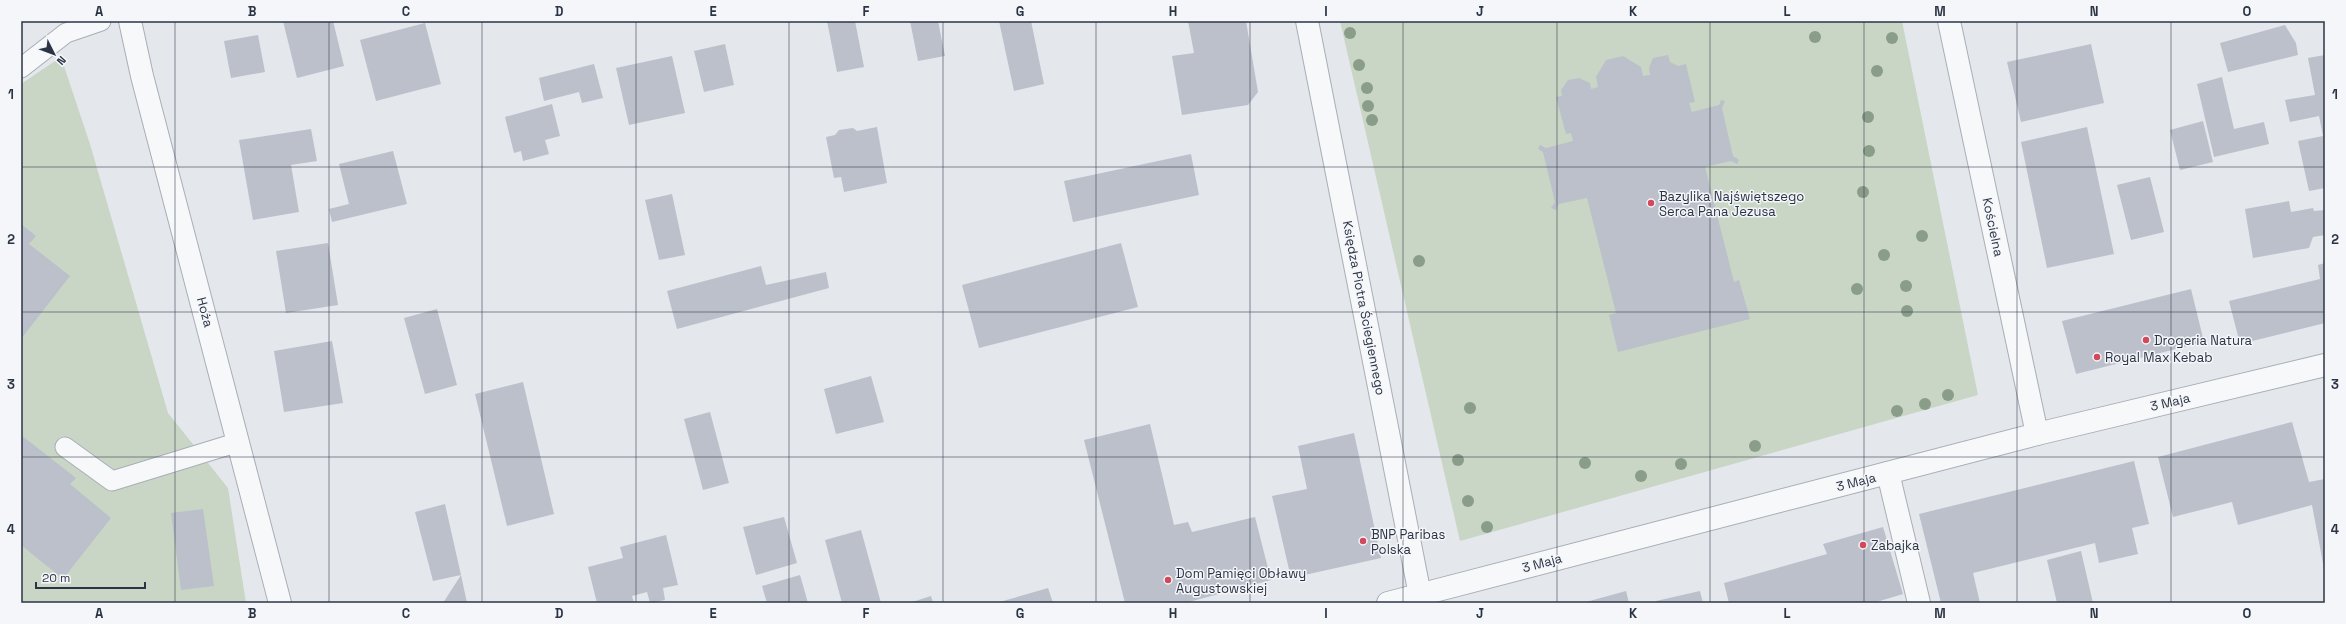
<svg xmlns="http://www.w3.org/2000/svg" width="2346" height="624" font-family="'Space Grotesk',sans-serif">
  <rect width="100%" height="100%" fill="#e4e7ec"/>
  <path fill="#c9d6c5" d="M1340 21H1902L1978 395 1460 541Z
    M61 57 90 144 168 413 228 488 246 603H21V84Z"/>
  <path fill="#bbc0ca" d="M283 21H333L344 66 297 78Z
    M827 21H855L864 67 837 72Z
    M910 21H938L945 56 918 61Z
    M999 21H1031L1044 84 1014 91Z
    M1188 21H1246L1258 92 1248 105 1182 115 1172 56 1194 53Z
    M425 23 441 84 376 101 360 40Z
    M2285 25 2296 43 2298 55 2228 72 2220 43Z
    M258 35 265 72 231 78 224 41Z
    M725 44 734 85 704 92 694 51Z
    M2091 44 2104 103 2021 122 2007 62Z
    M1668 55 1670 62 1678 66 1686 64 1695 102 1689 103 1692 112 1719 105 1721 100 1725 101 1722 108 1733 156 1739 160 1737 164 1731 161 1705 167 1734 282 1739 280 1750 319 1618 352 1609 315 1616 313 1587 198 1559 204 1556 210 1551 208 1555 202 1543 152 1538 149 1540 145 1546 148 1573 141 1571 133 1566 134 1556 97 1562 96 1561 90 1568 80 1579 78 1590 83 1591 89 1598 87 1596 77 1606 60 1623 56 1641 67 1643 76 1650 75 1649 68 1653 58Z
    M2325 55V188L2309 191 2298 141 2323 136 2319 116 2290 122 2285 100 2315 95 2308 58Z
    M672 56 685 113 629 125 616 68Z
    M594 64 603 98 582 103 579 92 544 101 539 78Z
    M2222 77 2234 129 2264 122 2269 144 2214 157 2197 84Z
    M552 104 560 136 545 140 549 154 523 161 521 151 514 153 505 117Z
    M2203 121 2213 162 2180 170 2170 130Z
    M877 127 887 183 844 192 841 177 834 178 826 137 835 135 839 130 853 128 857 131Z
    M2087 127 2114 254 2047 268 2021 142Z
    M311 129 317 161 291 165 299 212 253 220 239 140Z
    M393 151 407 204 332 222 329 209 349 204 339 164Z
    M1191 154 1199 195 1073 222 1064 181Z
    M2150 177 2164 232 2131 240 2117 185Z
    M672 194 685 255 659 260 645 200Z
    M2289 201 2291 212 2313 208 2314 211 2325 210V235L2313 237 2309 248 2253 258 2245 209Z
    M21 224 36 236 29 244 70 276 21 339Z
    M328 243 338 305 286 313 276 251Z
    M1121 243 1138 307 979 348 962 285Z
    M2325 263V323L2240 344 2229 301 2320 279 2318 265Z
    M761 266 766 285 826 272 829 288 677 329 667 291Z
    M2191 289 2204 342 2076 374 2062 321Z
    M437 309 457 385 425 394 404 318Z
    M332 341 343 403 284 412 274 351Z
    M871 376 884 422 836 434 824 389Z
    M523 382 554 514 507 526 475 394Z
    M710 412 729 483 703 490 684 419Z
    M2292 422 2309 482 2325 479V574L2312 505 2238 525 2232 502 2173 517 2158 457Z
    M1150 424 1174 525 1188 522 1192 532 1255 517 1271 580 1185 603H1125L1084 440Z
    M1354 433 1381 558 1291 578 1272 496 1307 489 1298 446Z
    M21 435 76 478 70 484 111 518 63 579 21 545Z
    M2134 461 2149 524 2132 528 2138 554 2099 563 2095 543 1973 573 1980 603H1941L1919 514Z
    M445 504 461 575 433 581 415 512Z
    M203 509 214 586 181 590 171 513Z
    M784 517 797 563 756 575 743 527Z
    M1883 527 1903 594 1873 603H1729L1724 583 1827 554 1823 544Z
    M861 530 881 603H842L825 540Z
    M666 535 678 585 663 588 665 600 650 603 647 592 632 596 634 603H597L588 567 623 558 620 547Z
    M2081 551 2093 603H2057L2047 560Z
    M461 575 467 603H443Z
    M800 575 808 603H767L762 586Z
    M1048 588 1053 603H996Z
    M1626 591 1629 603H1586V602Z
    M1700 591 1703 603H1657L1656 601Z
    M931 596 933 603H909Z"/>
  <g fill="none" stroke-linecap="round" stroke-linejoin="round">
    <g stroke="#a9aeb7" stroke-width="21">
      <path id="service" d="M21 68 66 33 101 21
        M65 447 112 481 239 442"/>
    </g>
    <g stroke="#a9aeb7" stroke-width="24">
      <path id="minor" d="M130 21 142 76 280 603
        M1307 21 1420 595
        M1949 21 2037 434
        M1888 473 1919 603"/>
    </g>
    <g stroke="#a9aeb7" stroke-width="24">
      <path id="tertiary" d="M1388 603 2037 434 2325 365"/>
    </g>
    <use href="#service" stroke="#f7f8fa" stroke-width="19"/>
    <use href="#minor" stroke="#f7f8fa" stroke-width="22"/>
    <use href="#tertiary" stroke="#f7f8fa" stroke-width="22"/>
  </g>
  <g fill="#899d89">
    <circle cx="1350" cy="33" r="6"/>
    <circle cx="1815" cy="37" r="6"/>
    <circle cx="1892" cy="38" r="6"/>
    <circle cx="1359" cy="65" r="6"/>
    <circle cx="1877" cy="71" r="6"/>
    <circle cx="1367" cy="88" r="6"/>
    <circle cx="1368" cy="106" r="6"/>
    <circle cx="1868" cy="117" r="6"/>
    <circle cx="1372" cy="120" r="6"/>
    <circle cx="1869" cy="151" r="6"/>
    <circle cx="1863" cy="192" r="6"/>
    <circle cx="1922" cy="236" r="6"/>
    <circle cx="1884" cy="255" r="6"/>
    <circle cx="1419" cy="261" r="6"/>
    <circle cx="1906" cy="286" r="6"/>
    <circle cx="1857" cy="289" r="6"/>
    <circle cx="1907" cy="311" r="6"/>
    <circle cx="1948" cy="395" r="6"/>
    <circle cx="1925" cy="404" r="6"/>
    <circle cx="1470" cy="408" r="6"/>
    <circle cx="1897" cy="411" r="6"/>
    <circle cx="1755" cy="446" r="6"/>
    <circle cx="1458" cy="460" r="6"/>
    <circle cx="1585" cy="463" r="6"/>
    <circle cx="1681" cy="464" r="6"/>
    <circle cx="1641" cy="476" r="6"/>
    <circle cx="1468" cy="501" r="6"/>
    <circle cx="1487" cy="527" r="6"/>
  </g>
  <path fill="none" stroke="#2b3445" stroke-width="1" stroke-opacity="0.55" d="M175 21V603M329 21V603M482 21V603M636 21V603M789 21V603M943 21V603M1096 21V603M1250 21V603M1403 21V603M1557 21V603M1710 21V603M1864 21V603M2017 21V603M2171 21V603M21 167H2325M21 312H2325M21 457H2325"/>
  <g fill="#d1495b" stroke="#f4f6f9" stroke-width="1.5">
    <circle cx="1651" cy="203" r="4"/>
    <circle cx="2146" cy="340" r="4"/>
    <circle cx="2097" cy="357" r="4"/>
    <circle cx="1363" cy="541" r="4"/>
    <circle cx="1863" cy="545" r="4"/>
    <circle cx="1168" cy="580" r="4"/>
  </g>
  <g text-anchor="middle" dominant-baseline="central" stroke-width="3" stroke-linejoin="round" paint-order="stroke">
    <g font-size="13" fill="#2b3445" stroke="#f4f6f9" text-anchor="start">
      <text x="1659" y="196">Bazylika Najświętszego<tspan x="1659" dy="15">Serca Pana Jezusa</tspan></text>
      <text x="2154" y="340">Drogeria Natura</text>
      <text x="2105" y="357">Royal Max Kebab</text>
      <text x="1371" y="534">BNP Paribas<tspan x="1371" dy="15">Polska</tspan></text>
      <text x="1871" y="545">Zabajka</text>
      <text x="1176" y="573">Dom Pamięci Obławy<tspan x="1176" dy="15">Augustowskiej</tspan></text>
    </g>
    <g font-size="13" fill="#2b3445" stroke="#f4f6f9">
      <text transform="translate(1993 227) rotate(78)">Kościelna</text>
      <text transform="translate(1364 308) rotate(79)">Księdza Piotra Ściegiennego</text>
      <text transform="translate(205 312) rotate(75)">Hoża</text>
      <text transform="translate(2170 402) rotate(-13)">3 Maja</text>
      <text transform="translate(1856 482) rotate(-14)">3 Maja</text>
      <text transform="translate(1542 563) rotate(-15)">3 Maja</text>
    </g>
  </g>
  <rect width="2346" height="624" fill="none" stroke="#f4f6f9" stroke-width="44"/>
  <g transform="translate(54 54) rotate(132)" stroke="#f4f6f9" stroke-width="3" paint-order="stroke">
  <path d="M0-3L7 15L0 10L-7 15Z" fill="#2b3445"/>
  <text y="-6" font-size="11" font-weight="bold" text-anchor="middle" fill="#2b3445">N</text>
  </g>
  <path d="M36 582v6h109v-6" fill="none" stroke="#2b3445" stroke-width="2"/>
  <text x="42" y="582" font-size="12" fill="#2b3445" stroke="#f4f6f9" stroke-width="3" paint-order="stroke">20 m</text>
  <rect x="22" y="22" width="2302" height="580" fill="none" stroke="#2b3445" stroke-width="1.5"/>
  <g font-size="13" text-anchor="middle" font-weight="bold" fill="#2b3445">
    <text x="99" y="16">A</text>
    <text x="252" y="16">B</text>
    <text x="406" y="16">C</text>
    <text x="559" y="16">D</text>
    <text x="713" y="16">E</text>
    <text x="866" y="16">F</text>
    <text x="1020" y="16">G</text>
    <text x="1173" y="16">H</text>
    <text x="1326" y="16">I</text>
    <text x="1480" y="16">J</text>
    <text x="1633" y="16">K</text>
    <text x="1787" y="16">L</text>
    <text x="1940" y="16">M</text>
    <text x="2094" y="16">N</text>
    <text x="2247" y="16">O</text>
    <text x="11" y="99">1</text>
    <text x="2335" y="99">1</text>
    <text x="11" y="244">2</text>
    <text x="2335" y="244">2</text>
    <text x="11" y="389">3</text>
    <text x="2335" y="389">3</text>
    <text x="11" y="534">4</text>
    <text x="2335" y="534">4</text>
    <text x="99" y="618">A</text>
    <text x="252" y="618">B</text>
    <text x="406" y="618">C</text>
    <text x="559" y="618">D</text>
    <text x="713" y="618">E</text>
    <text x="866" y="618">F</text>
    <text x="1020" y="618">G</text>
    <text x="1173" y="618">H</text>
    <text x="1326" y="618">I</text>
    <text x="1480" y="618">J</text>
    <text x="1633" y="618">K</text>
    <text x="1787" y="618">L</text>
    <text x="1940" y="618">M</text>
    <text x="2094" y="618">N</text>
    <text x="2247" y="618">O</text>
  </g>
</svg>
